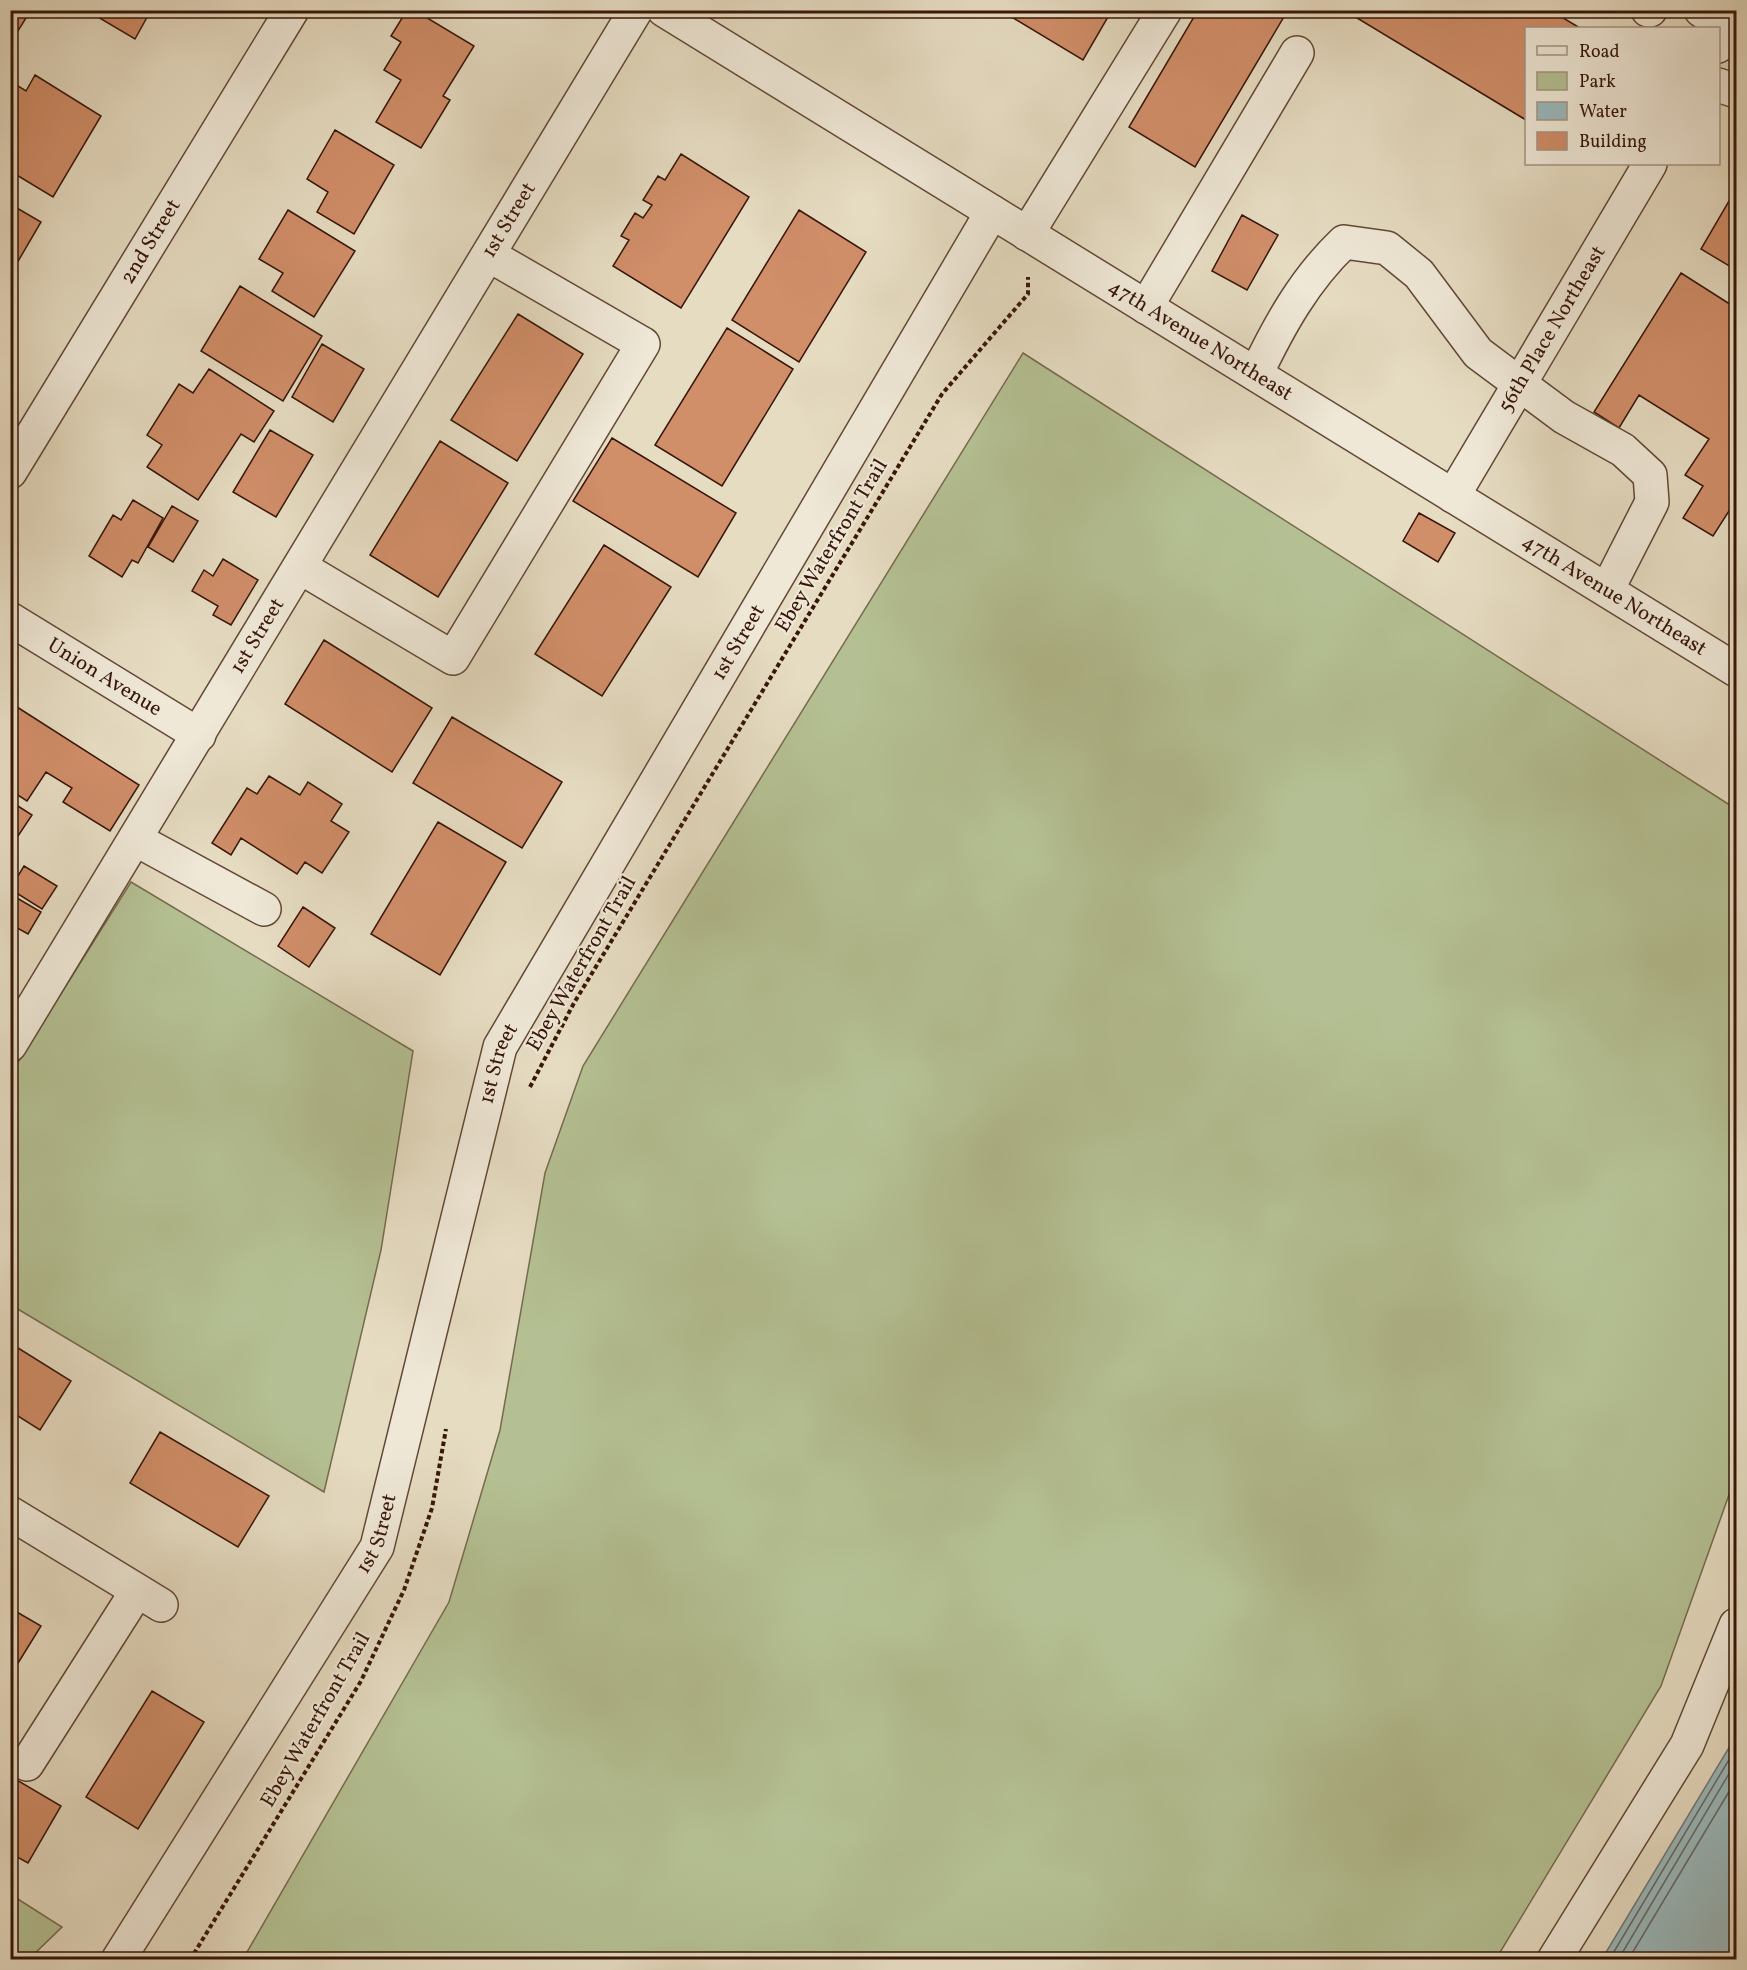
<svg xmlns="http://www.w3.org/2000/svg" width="1747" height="1970" font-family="Vollkorn,serif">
  <rect width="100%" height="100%" fill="#e6dcc2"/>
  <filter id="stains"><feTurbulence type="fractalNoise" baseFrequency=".00333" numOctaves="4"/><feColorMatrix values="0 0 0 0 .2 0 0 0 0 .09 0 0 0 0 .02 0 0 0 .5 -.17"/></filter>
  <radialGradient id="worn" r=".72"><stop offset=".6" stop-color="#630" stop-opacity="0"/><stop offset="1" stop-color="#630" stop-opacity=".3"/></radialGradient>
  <path fill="#b4c093" stroke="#766b4e" stroke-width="1.5" d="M1023 353 1736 809V1475L1661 1686 1496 1959H243L449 1602 500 1430 545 1173 583 1066Z
    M131 882 413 1051 381 1250 324 1492 11 1305 10 1075Z
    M10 1894 62 1927 29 1959H11Z"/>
  <path fill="#9ab9bd" stroke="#727875" stroke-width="1.5" d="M1736 1736V1959H1602Z"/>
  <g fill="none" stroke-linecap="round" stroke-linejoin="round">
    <path stroke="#686863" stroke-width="1.5" d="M1609 1960 1736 1748
      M1618 1960 1736 1762
      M1628 1960 1736 1780"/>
  </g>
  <path fill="#d08e69" stroke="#371609" stroke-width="1.5" d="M10 10H31L16 34 10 31Z
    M86 10H151L135 39Z
    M407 10H414L474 46 443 96 450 100 421 148 376 122 401 80 384 70 401 42 391 36Z
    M1000 10H1112L1083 60Z
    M1198 10H1288L1195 167 1129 127Z
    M1355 10H1550L1580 28H1526V120L1352 15Z
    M35 75 101 116 53 197 10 171V81L26 91Z
    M335 130 394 165 354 234 317 212 328 192 307 179Z
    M681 154 749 197 681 308 613 266 629 240 621 236 635 213 643 218 652 205 643 200 658 176 665 180Z
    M1736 189V270L1701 249Z
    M10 204 41 222 10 275Z
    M288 210 355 251 314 317 272 291 283 273 259 259Z
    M799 210 866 252 799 362 732 320Z
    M1242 215 1278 235 1247 290 1212 271Z
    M1681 273 1736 308V500L1713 536 1683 518 1703 486 1685 475 1709 439 1639 395 1619 428 1594 412Z
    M240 286 322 336 283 401 201 351Z
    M518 314 583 354 517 461 451 420Z
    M727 328 793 369 722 486 655 445Z
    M322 344 364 369 333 422 292 397Z
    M209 369 274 411 254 442 241 434 198 500 147 467 162 445 147 435 179 384 193 393Z
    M270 430 313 455 276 517 233 492Z
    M612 438 736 513 698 577 573 501Z
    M440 441 508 483 438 597 370 555Z
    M133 500 163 518 138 563 132 560 122 577 89 556 113 515 121 520Z
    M172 506 198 521 173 562 148 547Z
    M1419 513 1455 533 1438 562 1403 541Z
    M604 545 671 587 602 696 535 654Z
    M223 559 258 580 231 625 213 615 218 606 192 591 204 570 213 576Z
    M324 640 432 708 392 772 285 704Z
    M17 707 139 785 110 831 63 802 72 788 46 772 27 801 10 790V718Z
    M452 717 562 782 522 848 413 783Z
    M269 776 300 795 308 782 342 804 331 821 349 832 322 873 305 862 297 874 241 838 231 855 212 843 247 788 257 794Z
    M10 801 32 815 10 848Z
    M438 822 506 862 440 975 371 934Z
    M24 866 57 886 42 909 10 889Z
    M10 894 41 912 28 934 10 924Z
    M303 907 335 928 309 967 278 946Z
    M10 1343 71 1381 40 1430 10 1411Z
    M160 1432 269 1496 238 1547 130 1483Z
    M10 1608 41 1626 10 1676Z
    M152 1691 204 1722 138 1829 86 1797Z
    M10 1776 61 1806 28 1863 10 1853Z"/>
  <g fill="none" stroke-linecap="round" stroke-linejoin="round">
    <g stroke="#634837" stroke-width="36">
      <g id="minor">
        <path id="s1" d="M664 10 1736 670"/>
        <path d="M1648 10H1650"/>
        <path d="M1701 10 1729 28"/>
        <path d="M1718 46 1736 15"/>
        <path d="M1718 85 1736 91"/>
        <path d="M1027 234 1165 10"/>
        <path d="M1146 307 1297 53"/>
        <path d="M1256 374C1279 326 1304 280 1344 242L1387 248 1419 274 1478 353 1564 417 1623 450 1650 475 1652 502 1607 590"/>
        <path id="s2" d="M10 472 292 10"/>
        <path id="s3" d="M1453 496 1650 164"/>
        <path d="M300 567 453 658 643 344 489 255"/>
        <path id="s4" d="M10 619 199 735"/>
        <path d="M135 839 264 909"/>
        <path id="s5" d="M10 1045 636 10"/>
        <path d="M10 1513 161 1605"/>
        <path d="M27 1764 137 1591"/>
        <path id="s6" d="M118 1960 377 1547 500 1047 992 212"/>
        <path d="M1554 1960 1687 1745 1736 1625"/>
      </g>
    </g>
    <path stroke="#371609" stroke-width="4" stroke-dasharray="4.5 3" stroke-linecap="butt" d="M530 1087 574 1003 942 394 1028 294V277
      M190 1960 361 1681 404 1590 432 1508 446 1429"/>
    <use href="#minor" stroke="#efe8d7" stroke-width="33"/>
  </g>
  <g text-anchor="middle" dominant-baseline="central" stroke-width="4.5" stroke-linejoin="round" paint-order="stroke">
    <g font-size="21" fill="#371609" stroke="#efe8d7">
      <text stroke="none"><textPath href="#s5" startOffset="964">1st Street</textPath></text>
      <text stroke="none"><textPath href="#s2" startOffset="270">2nd Street</textPath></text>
      <text stroke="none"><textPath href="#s3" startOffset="194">56th Place Northeast</textPath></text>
      <text stroke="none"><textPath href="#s1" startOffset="630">47th Avenue Northeast</textPath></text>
      <text transform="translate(832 546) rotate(-59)">Ebey Waterfront Trail</text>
      <text stroke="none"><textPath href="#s1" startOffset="1116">47th Avenue Northeast</textPath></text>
      <text stroke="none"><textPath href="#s5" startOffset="478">1st Street</textPath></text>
      <text stroke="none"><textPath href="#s6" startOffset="1472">1st Street</textPath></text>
      <text stroke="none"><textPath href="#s4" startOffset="111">Union Avenue</textPath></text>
      <text transform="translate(582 964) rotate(-60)">Ebey Waterfront Trail</text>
      <text stroke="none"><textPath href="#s6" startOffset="986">1st Street</textPath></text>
      <text stroke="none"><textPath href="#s6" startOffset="500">1st Street</textPath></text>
      <text transform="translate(316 1720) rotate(-60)">Ebey Waterfront Trail</text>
    </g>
  </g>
  <rect width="1747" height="1970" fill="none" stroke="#e6dcc2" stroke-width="36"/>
  <rect x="12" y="12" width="1723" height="1946" fill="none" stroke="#371609" stroke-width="3"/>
  <rect x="18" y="18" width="1711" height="1934" fill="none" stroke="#371609" stroke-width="1.5"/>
  <rect x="1525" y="27" width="195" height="138" fill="#efe8d7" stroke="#a59485" stroke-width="1.5"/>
  <rect x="1537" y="46" width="30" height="9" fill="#efe8d7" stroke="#a59485" stroke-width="1.5"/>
  <text x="1579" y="57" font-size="18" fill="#371609">Road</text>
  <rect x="1537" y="72" width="30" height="18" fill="#b4c093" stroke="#a59485" stroke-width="1.5"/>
  <text x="1579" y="87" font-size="18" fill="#371609">Park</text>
  <rect x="1537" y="102" width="30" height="18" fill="#9ab9bd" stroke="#a59485" stroke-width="1.5"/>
  <text x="1579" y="117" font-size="18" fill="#371609">Water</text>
  <rect x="1537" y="132" width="30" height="18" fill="#d08e69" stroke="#a59485" stroke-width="1.5"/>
  <text x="1579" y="147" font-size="18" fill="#371609">Building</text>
  <rect width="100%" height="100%" filter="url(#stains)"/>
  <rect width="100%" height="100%" fill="url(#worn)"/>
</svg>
